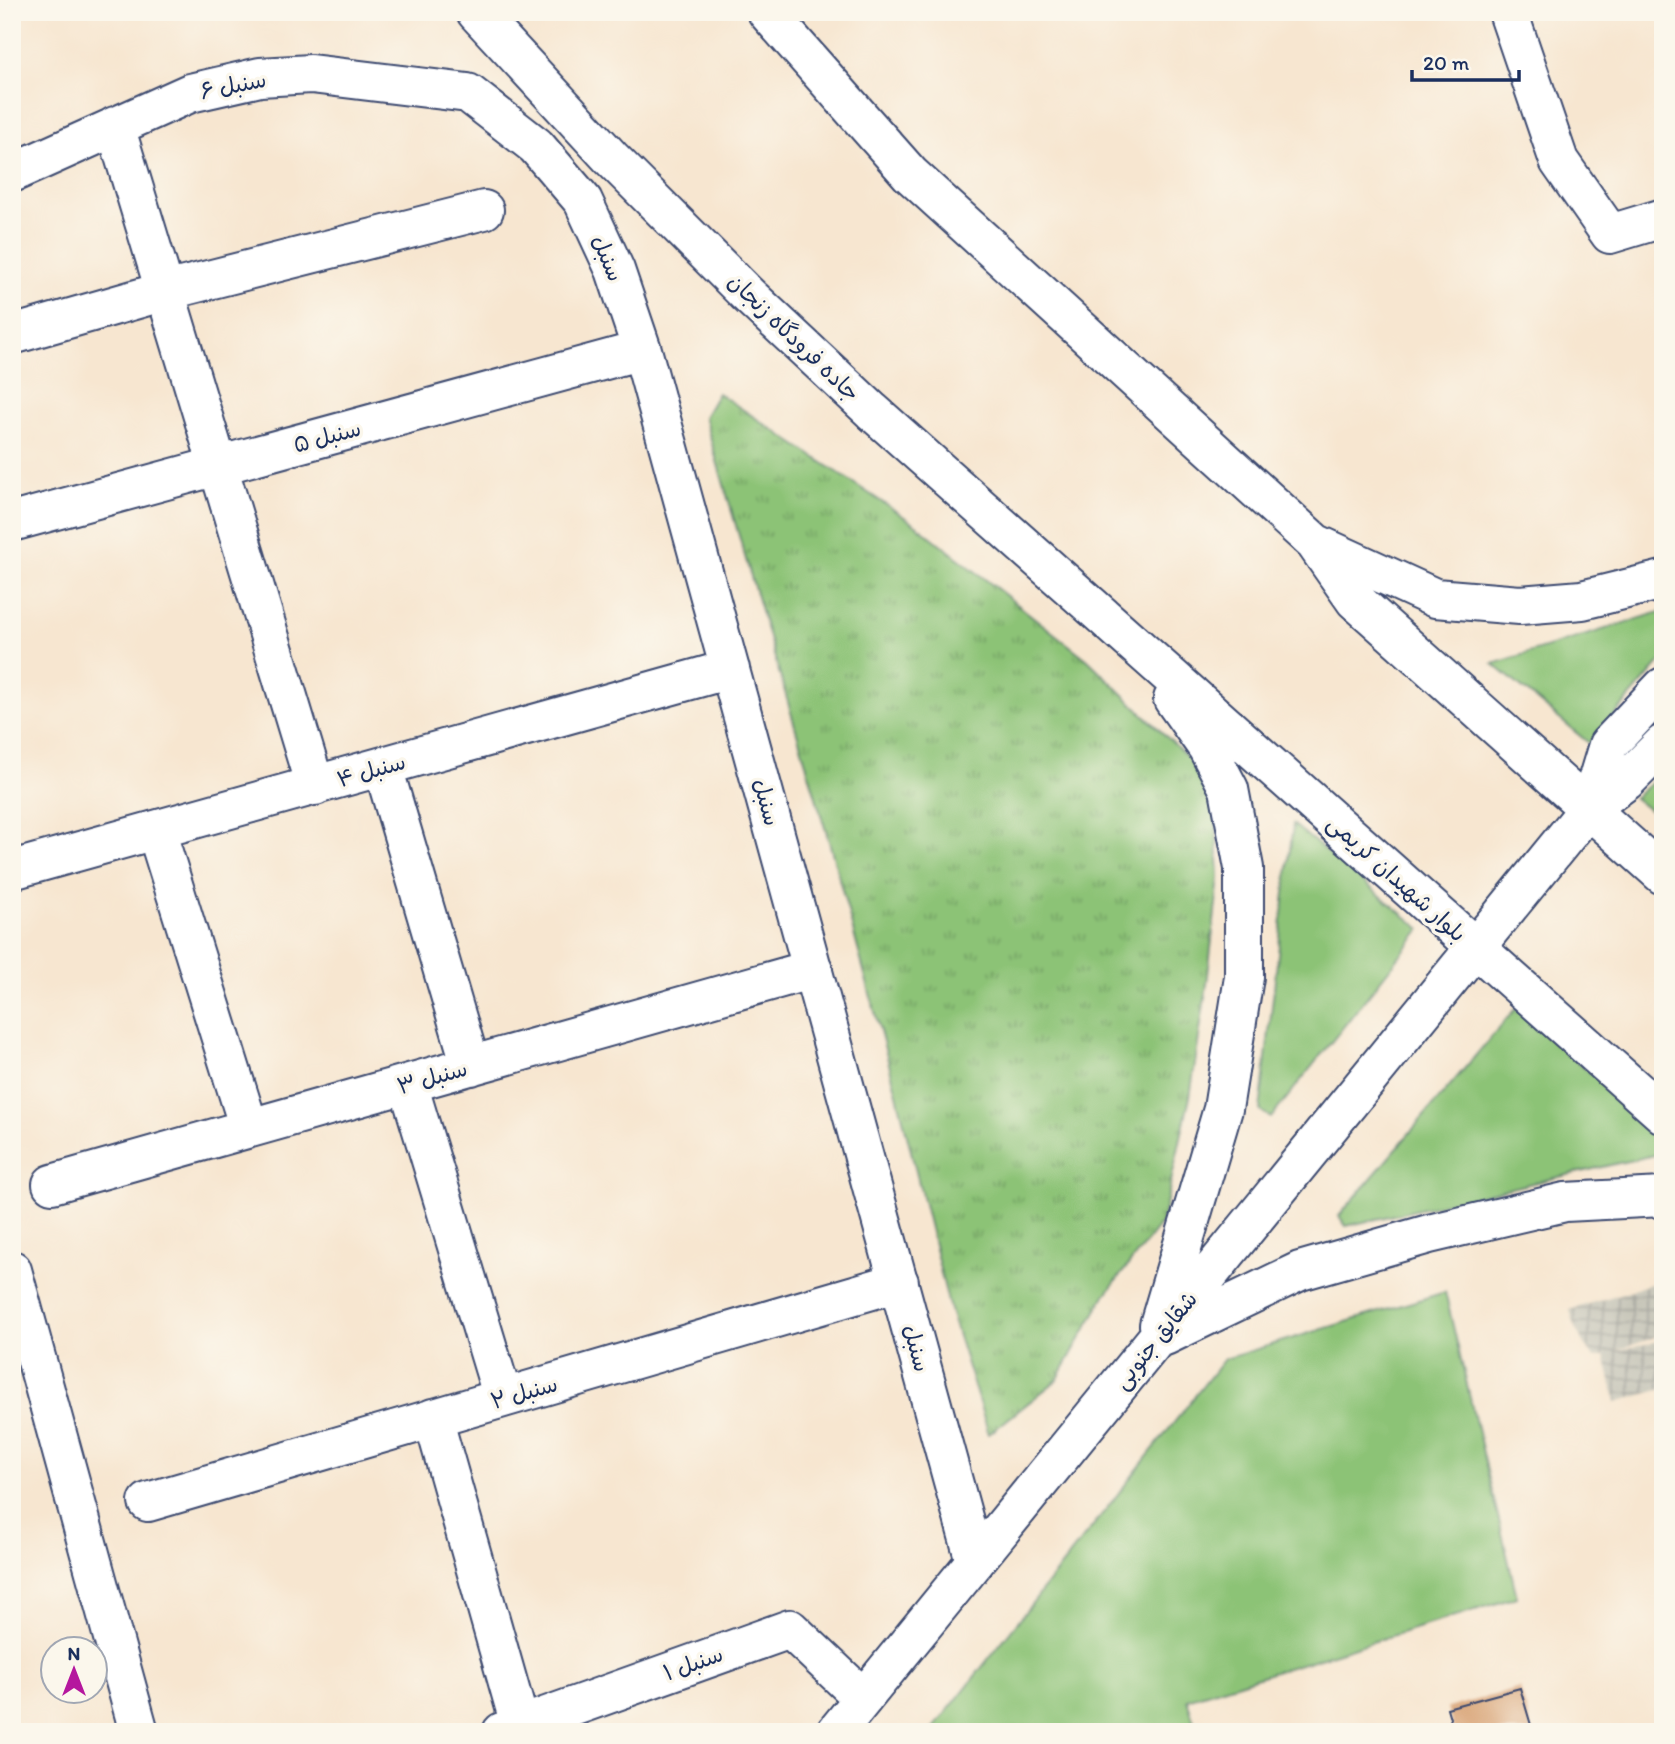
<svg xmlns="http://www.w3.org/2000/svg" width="1675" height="1744" font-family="Itim,'Playpen Sans Arabic',sans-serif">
  <defs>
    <pattern id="industrial-grid" width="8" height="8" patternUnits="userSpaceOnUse" patternTransform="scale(1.75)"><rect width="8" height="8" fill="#c6c5b8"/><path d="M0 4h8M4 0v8" fill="none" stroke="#a0a099"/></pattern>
    <pattern id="grass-tufts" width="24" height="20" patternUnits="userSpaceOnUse" patternTransform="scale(1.75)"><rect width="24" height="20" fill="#8cc376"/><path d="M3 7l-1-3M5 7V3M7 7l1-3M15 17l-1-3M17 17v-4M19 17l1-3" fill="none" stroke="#729f64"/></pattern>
  </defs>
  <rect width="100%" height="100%" fill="#fbf7ec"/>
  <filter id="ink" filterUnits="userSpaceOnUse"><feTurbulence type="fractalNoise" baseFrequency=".0143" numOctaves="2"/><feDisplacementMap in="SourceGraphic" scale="14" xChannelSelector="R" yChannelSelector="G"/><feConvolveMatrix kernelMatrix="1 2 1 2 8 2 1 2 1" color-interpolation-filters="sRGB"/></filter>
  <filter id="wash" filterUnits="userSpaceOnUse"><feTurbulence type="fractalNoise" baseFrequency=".00686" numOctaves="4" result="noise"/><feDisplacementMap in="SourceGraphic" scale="28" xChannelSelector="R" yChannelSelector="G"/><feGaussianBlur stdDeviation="1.57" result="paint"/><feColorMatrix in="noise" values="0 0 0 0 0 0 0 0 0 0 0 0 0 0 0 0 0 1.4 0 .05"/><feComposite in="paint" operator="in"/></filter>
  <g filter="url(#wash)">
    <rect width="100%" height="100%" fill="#f7e6d0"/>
    <path fill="url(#industrial-grid)" d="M1663 1280V1334L1615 1351 1663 1340V1389L1616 1402 1605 1355 1594 1358 1576 1330 1570 1310Z"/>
    <path fill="url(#grass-tufts)" stroke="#54796a" stroke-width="2" d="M718 393 915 524 1088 660 1214 783 1219 877 1207 984 1190 1097 1162 1222 1105 1295 1057 1380 989 1434 951 1314 896 1090 830 845 704 417Z"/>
    <path fill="#8cc376" stroke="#54796a" stroke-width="2" d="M1663 611V659L1590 744 1493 664Z
      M1663 772V821L1634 798Z
      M1293 824 1421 929 1271 1118 1260 1110Z
      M1516 1008 1663 1136V1153L1346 1226 1339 1216Z
      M1445 1292 1517 1597 1187 1699 1197 1732H931L1224 1359Z"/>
    <g id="blocks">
      <path fill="#d69d6d" d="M1520 1688 1533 1732H1454L1447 1708Z"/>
    </g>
  </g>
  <g filter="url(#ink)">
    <use href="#blocks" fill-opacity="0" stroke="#3c4a6f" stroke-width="2"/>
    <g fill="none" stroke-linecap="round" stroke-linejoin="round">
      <g stroke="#3c4a6f" stroke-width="42">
        <path id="minor" d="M1508 12 1559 161 1610 234 1663 218
          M115 126 315 786
          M12 173 190 93 260 77 311 74 468 93 536 146 583 201 615 270 642 350 975 1561
          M12 335 165 291 484 210
          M12 522 642 350
          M383 767 471 1066
          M156 830 249 1128
          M12 870 730 669
          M408 1084 503 1398
          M52 1184 813 969
          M12 1270 139 1732
          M433 1418 522 1732
          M148 1502 899 1282
          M502 1732 790 1629 863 1698"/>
      </g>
      <g stroke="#3c4a6f" stroke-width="42">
        <path id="major" d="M476 12 611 158 747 294 872 411 1663 1114
          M767 12 910 174 1315 543 1355 600 1663 875
          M1317 544 1435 598 1520 605 1582 600 1663 580
          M1589 808 1608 745 1663 687
          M1159 1325 1223 1109 1244 977V868L1229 789 1207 747 1173 699
          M1165 1336 1300 1271 1429 1234 1565 1202 1663 1197
          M836 1732 1589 808 1626 781 1663 744"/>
      </g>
      <use href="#minor" stroke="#fff" stroke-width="38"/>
      <use href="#major" stroke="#fff" stroke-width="38"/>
    </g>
  </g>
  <g text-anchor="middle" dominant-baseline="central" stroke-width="7" stroke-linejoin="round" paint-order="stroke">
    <g font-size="23" fill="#1b2f5e" stroke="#fbf7ec">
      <text transform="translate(233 85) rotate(-11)">سنبل ۶</text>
      <text transform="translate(608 258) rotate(67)">سنبل</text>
      <text transform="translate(794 337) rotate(44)">جاده فرودگاه زنجان</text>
      <text transform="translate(327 436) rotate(-15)">سنبل ۵</text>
      <text transform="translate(371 770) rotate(-16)">سنبل ۴</text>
      <text transform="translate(767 802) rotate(75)">سنبل</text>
      <text transform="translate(1397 878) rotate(42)">بلوار شهیدان کریمی</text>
      <text transform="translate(432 1077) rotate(-16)">سنبل ۳</text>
      <text transform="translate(1155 1340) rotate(-51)">شقایق جنوبی</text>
      <text transform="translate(917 1348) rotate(75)">سنبل</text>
      <text transform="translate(524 1392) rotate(-16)">سنبل ۲</text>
      <text transform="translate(693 1663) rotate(-20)">سنبل ۱</text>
    </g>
  </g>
  <rect width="1675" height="1744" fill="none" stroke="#fbf7ec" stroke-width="42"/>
  <g transform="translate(74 1670)"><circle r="33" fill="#fbf7ec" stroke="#a1a7b3" stroke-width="2"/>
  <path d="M0-5L12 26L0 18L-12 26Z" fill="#b5179e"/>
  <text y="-10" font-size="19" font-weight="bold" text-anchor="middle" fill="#1b2f5e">N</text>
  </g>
  <path d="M1412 70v10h107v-10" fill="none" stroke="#1b2f5e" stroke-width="3.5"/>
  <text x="1423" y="70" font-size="21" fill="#1b2f5e" stroke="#fbf7ec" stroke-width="5" paint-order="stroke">20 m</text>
</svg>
